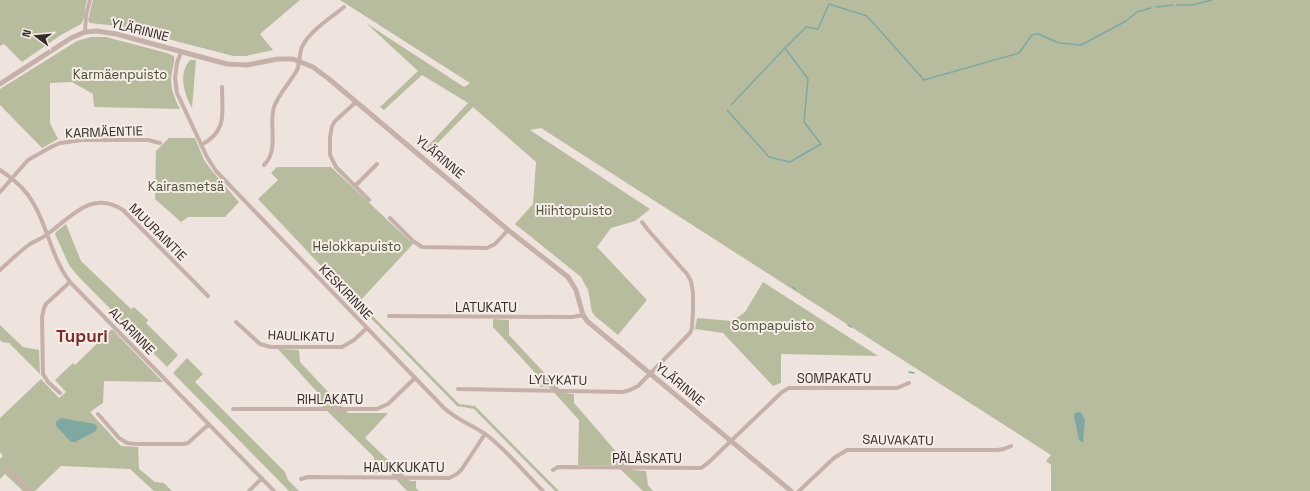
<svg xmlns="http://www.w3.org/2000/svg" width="1310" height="491" font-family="'Space Grotesk',sans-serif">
  <rect width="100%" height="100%" fill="#efe3dd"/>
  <path fill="#b8bc9f" d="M0 0H87C84 8 86 17 81 24L61 35 22 62 4 44 0 46Z
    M93 0H300L260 34 273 50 246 56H233L118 26 90 23 88 20Z
    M340 0H1310V491H1051V465L1046 461 1051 455 541 128 530 130 650 209 635 221 611 228 597 247 647 300 618 335 596 317 592 312 588 290 581 277 515 224 533 204 536 162 473 107 430 151 426 148 468 103 422 75 384 110 380 107 418 71 366 23 464 87 470 83Z
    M91 37H106L167 53 174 56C175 62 173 66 172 72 169 86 174 97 180 109L94 107 93 94 72 82 50 83V123L58 139 42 148 0 105V89L77 41Z
    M190 60H196L192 108C184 94 178 74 190 60Z
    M169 138H195L204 160 212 171 239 202 225 217H188L181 222 155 199 156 151Z
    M277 167H331L413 244 359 302 459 404 475 406 559 491H555L474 409 457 406 357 304 258 199 278 180 271 173Z
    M66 224 81 261 131 309 134 307 148 320 146 323 178 355 167 367 77 275 69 265 55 234 56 232Z
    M763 282 878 356 781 354V383L773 386 723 333 695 329 697 318 732 321 745 312Z
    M493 319 509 320V335L563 393 574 394V403L632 470 646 471 648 485 653 491H643L616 465H578L579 420 549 387H540L539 377 493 327Z
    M0 325 23 347 39 350 40 374 9 343 2 342 0 340Z
    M112 329 163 382 104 381 103 403 90 412 121 446 138 447 139 469 155 482 164 483 172 491H154L130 469 61 466 35 491H23L5 474 0 479V459L3 456 0 452V418L41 379 59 398 66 392 55 380 73 363 75 365Z
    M278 349 299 350 300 362 348 413H388L365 438 410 481H416V488L419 491H407L390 473H374V457L319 403V394Z
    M187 358 203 374 195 382 285 472 288 480 299 491H289L173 373Z"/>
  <path fill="#7fa8a2" d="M1081 412 1085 420 1083 443 1079 440 1074 416 1075 413Z
    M61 418 95 424 97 427 96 431 75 442H71L56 426V422Z"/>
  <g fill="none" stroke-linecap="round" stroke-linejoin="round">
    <path stroke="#7fa8a2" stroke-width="1.5" d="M1177 5H1192L1212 0
      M1156 7 1173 5
      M731 105 785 48 806 27 818 29 829 4 867 16 924 80 1019 53 1032 35 1038 34 1059 43 1081 45 1126 21 1137 12 1151 8
      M727 110 769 157 790 162 821 144 804 122 808 79 785 48
      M793 287 795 289
      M848 325 851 327
      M909 372 914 373"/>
    <path stroke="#c5b1aa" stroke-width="4" d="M85 32 86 15 90 0
      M181 52 177 63 175 78 177 93 207 157 216 171 444 408C458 421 473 425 488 436 508 452 525 473 543 491
      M356 102 335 121 332 126 330 137V155L336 167 369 200
      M201 145C228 131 222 113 222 87
      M264 165C280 149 268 126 274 107 279 93 290 83 297 70 300 63 299 54 302 47 309 31 331 18 344 7
      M0 170C10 177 20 184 28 195 47 221 50 256 70 282L274 491
      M355 186 377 164
      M0 192 28 160 51 147 60 143 82 140H148L160 143
      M390 218 413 241 422 247 487 248 495 244 508 230
      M0 270C10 261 19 252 30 244 35 241 41 239 46 235 71 218 91 189 123 210L208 296
      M389 316 572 317 583 315
      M236 322 260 344 271 347H342L354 340 367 328
      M458 389 623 392 630 390 638 386 690 333 692 328 693 311V293L691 281 687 274 648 230 642 222
      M60 393 48 382 43 374 42 317 44 308 46 304 70 282
      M233 409H377L388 404 415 378
      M98 414 119 438 127 443 136 444H184L188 443 209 424
      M7 468 30 491
      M553 470 558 467 701 468 708 463 782 392 789 388H897L909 383
      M301 479 308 477 449 478 457 474 462 469 485 434
      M249 491 262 478
      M799 491 834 458 847 450H997L1004 449 1011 446"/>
    <path stroke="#c5b1aa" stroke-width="5" d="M0 84 71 38 85 32 97 31 116 34 227 64 247 65 278 59H293L313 67 329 79 508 230 568 277 576 290 583 315 587 321 791 491"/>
  </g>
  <g text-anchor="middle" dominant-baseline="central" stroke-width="4" stroke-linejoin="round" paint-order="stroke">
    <g font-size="13" fill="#342a29" stroke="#f7ede8">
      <text transform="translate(140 30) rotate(14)">YLÄRINNE</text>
      <text transform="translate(104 132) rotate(-2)">KARMÄENTIE</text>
      <text transform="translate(440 157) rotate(40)">YLÄRINNE</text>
      <text transform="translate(158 232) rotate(45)">MUURAINTIE</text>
      <text transform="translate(346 292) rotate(46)">KESKIRINNE</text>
      <text x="486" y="307">LATUKATU</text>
      <text transform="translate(132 331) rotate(46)">ALARINNE</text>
      <text transform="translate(301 336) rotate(2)">HAULIKATU</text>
      <text x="834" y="378">SOMPAKATU</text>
      <text transform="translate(558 380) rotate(1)">LYLYKATU</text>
      <text transform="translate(680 384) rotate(40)">YLÄRINNE</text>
      <text x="330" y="399">RIHLAKATU</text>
      <text transform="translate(898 440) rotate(1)">SAUVAKATU</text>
      <text x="647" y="458">PÄLÄSKATU</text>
      <text x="404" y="467">HAUKKUKATU</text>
    </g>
    <g font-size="13" fill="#494f30" stroke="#f7ede8">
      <text x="120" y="74">Karmäenpuisto</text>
      <text x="186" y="186">Kairasmetsä</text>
      <text x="574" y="210">Hiihtopuisto</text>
      <text x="357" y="246">Helokkapuisto</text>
      <text x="773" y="325">Sompapuisto</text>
    </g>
    <g font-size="17" font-weight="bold" fill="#792f2c" stroke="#f7ede8">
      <text x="82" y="336">Tupuri</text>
    </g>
  </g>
  <g transform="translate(36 36) rotate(286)" stroke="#f7ede8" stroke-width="3" paint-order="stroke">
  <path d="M0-3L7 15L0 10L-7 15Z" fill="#342a29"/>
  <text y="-6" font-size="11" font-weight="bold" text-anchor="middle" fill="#342a29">N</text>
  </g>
</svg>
